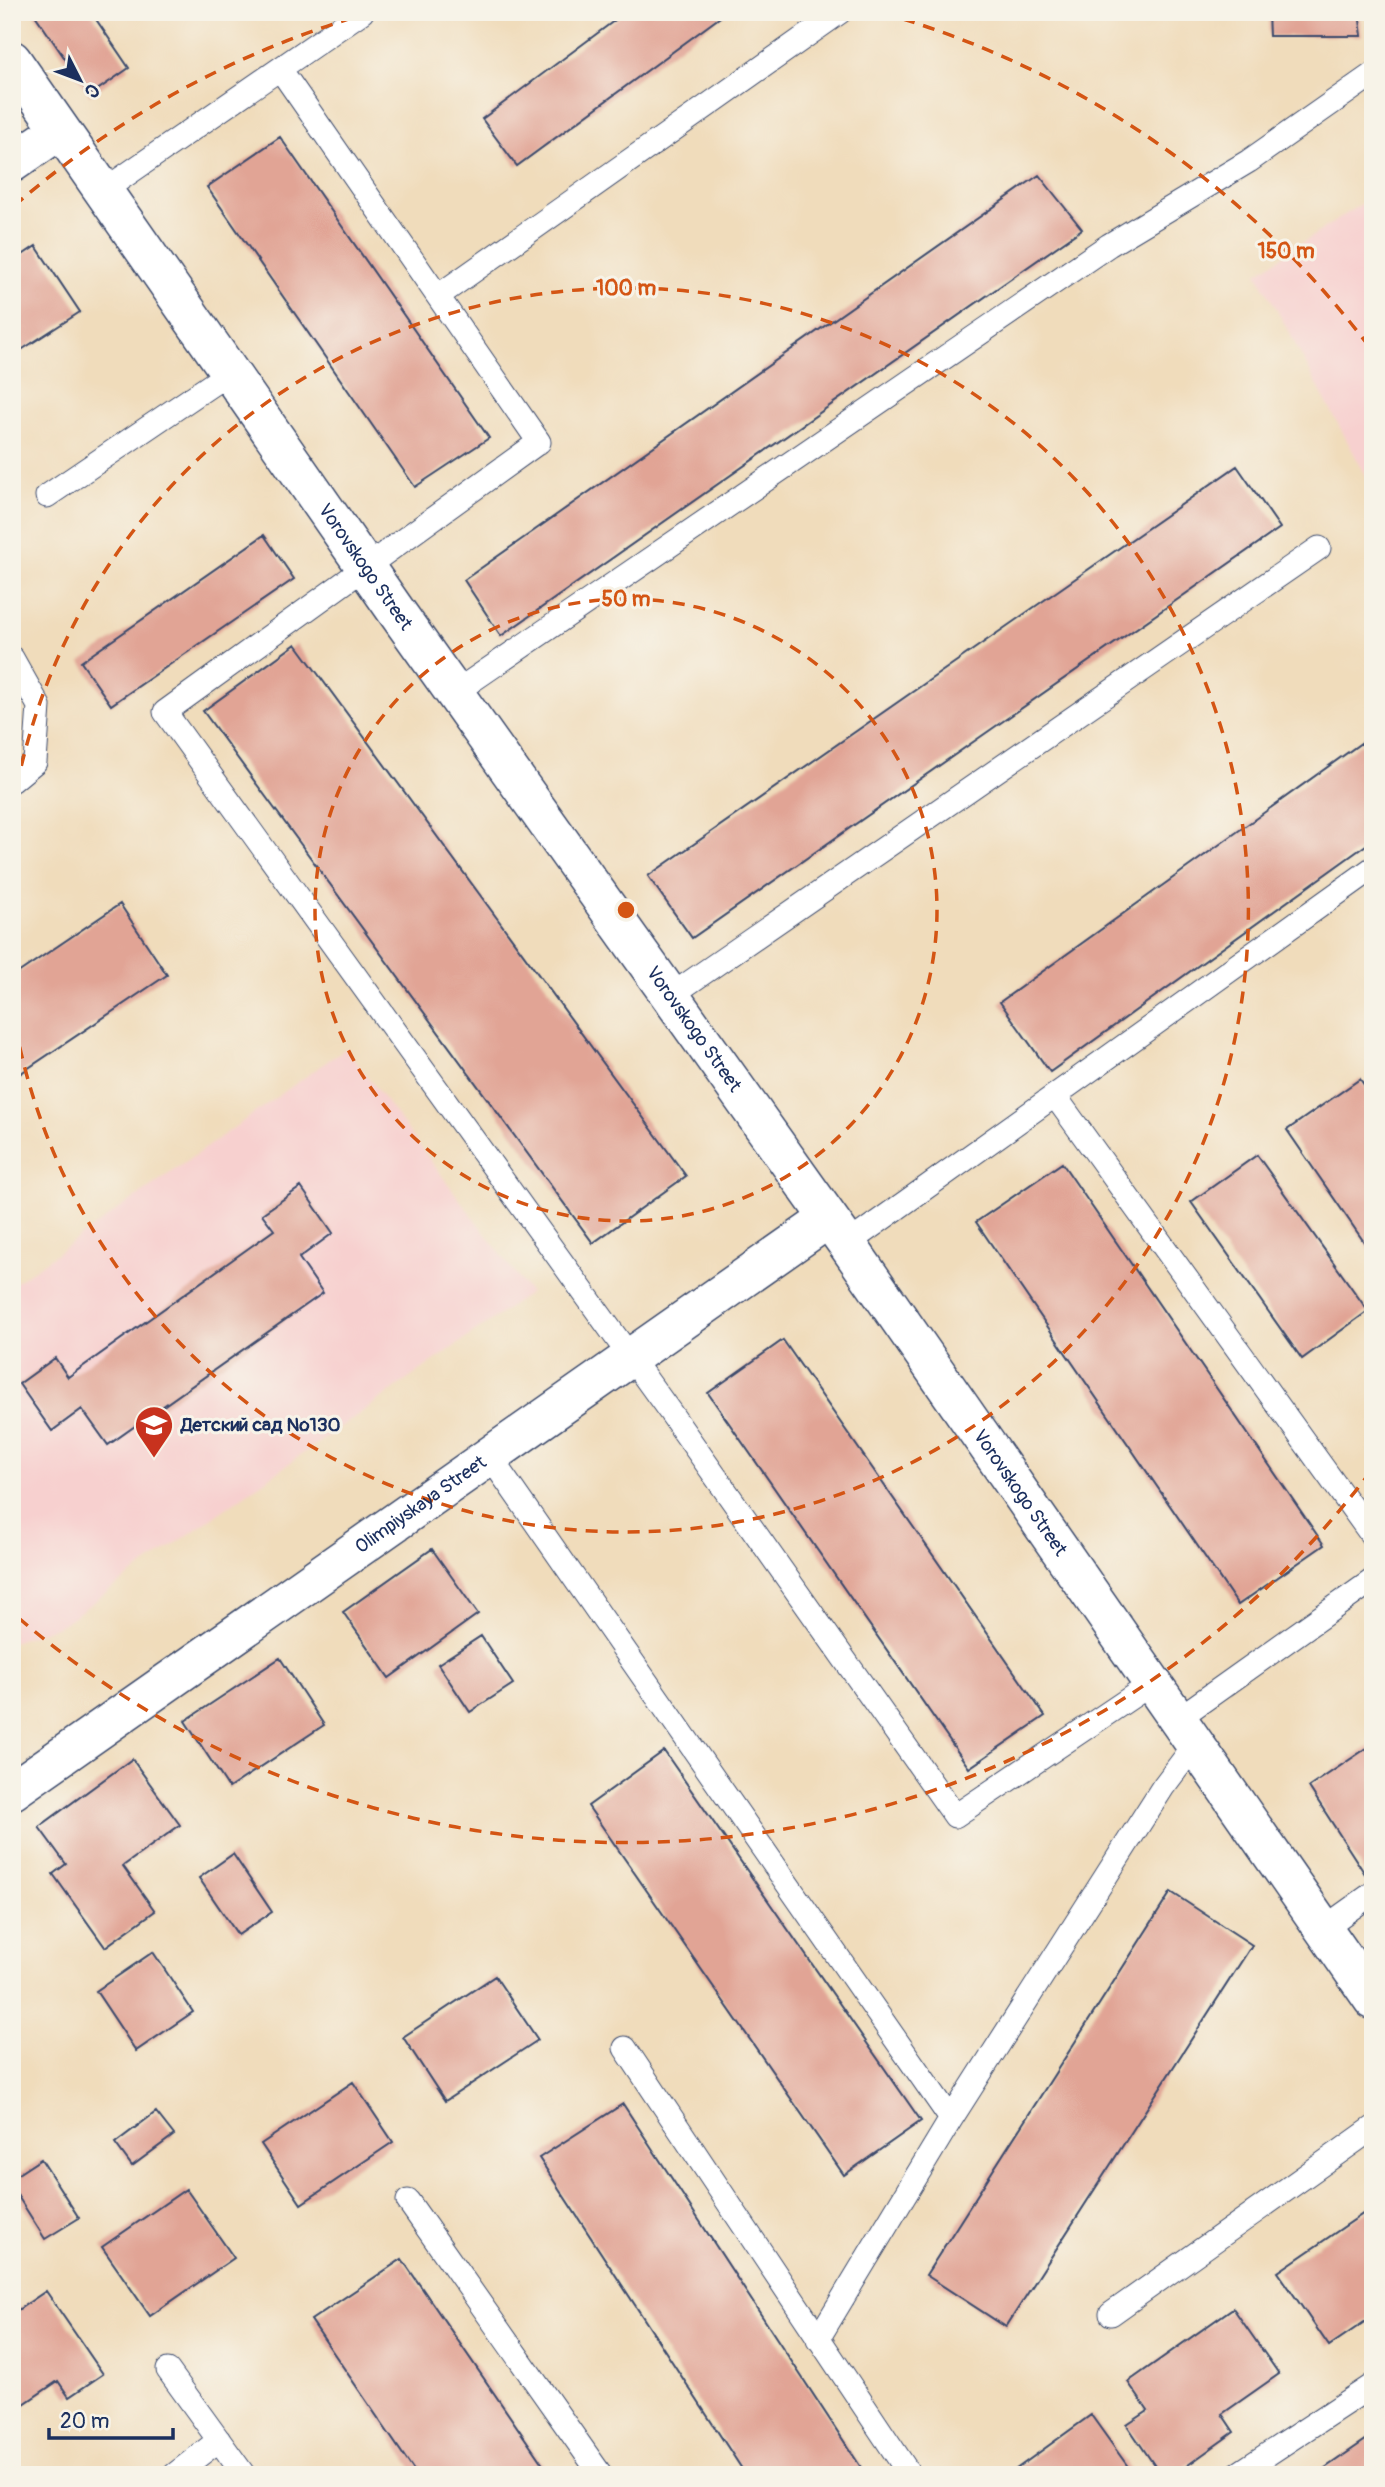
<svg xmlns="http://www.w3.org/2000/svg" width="1385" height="2487" font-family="Pangolin,sans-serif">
  <rect width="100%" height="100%" fill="#f7f3e8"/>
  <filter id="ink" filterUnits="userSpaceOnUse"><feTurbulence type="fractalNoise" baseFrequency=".0143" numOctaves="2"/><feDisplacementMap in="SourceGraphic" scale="14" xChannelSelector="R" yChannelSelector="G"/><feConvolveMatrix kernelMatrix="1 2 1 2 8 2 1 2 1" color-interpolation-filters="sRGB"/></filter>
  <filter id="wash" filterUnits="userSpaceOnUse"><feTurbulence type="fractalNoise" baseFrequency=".00686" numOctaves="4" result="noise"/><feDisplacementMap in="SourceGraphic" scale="28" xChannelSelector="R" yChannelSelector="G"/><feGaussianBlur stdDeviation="1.57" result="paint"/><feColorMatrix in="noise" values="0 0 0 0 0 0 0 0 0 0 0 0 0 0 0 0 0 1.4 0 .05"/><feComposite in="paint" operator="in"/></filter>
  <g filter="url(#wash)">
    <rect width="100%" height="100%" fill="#f0dcbb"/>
    <path fill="#f7d0cf" d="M1373 196V489L1257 273Z
      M346 1048 530 1293 61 1625 12 1642V1285Z"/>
    <g id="blocks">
      <path fill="#e1a495" d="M33 12H91L129 68 90 95Z
        M626 12H727L517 166 482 119Z
        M1268 12H1359L1362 36H1269Z
        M280 137 489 438 415 487 207 187Z
        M1039 175 1082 229 501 636 464 580Z
        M36 246 80 312 12 356V262Z
        M1237 466 1280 528 692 938 648 876Z
        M264 535 294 579 111 705 81 662Z
        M296 644 686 1176 593 1243 203 711Z
        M1361 743 1373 760V840L1050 1072 1000 1002Z
        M120 904 167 975 12 1079V977Z
        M1360 1079 1373 1098V1255L1287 1130Z
        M1257 1155 1368 1311 1302 1359 1191 1202Z
        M1062 1163 1324 1545 1238 1605 976 1222Z
        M301 1187 333 1233 299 1258 323 1293 108 1445 82 1409 52 1431 19 1384 55 1358 68 1377 274 1230 262 1214Z
        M783 1340 1045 1716 969 1768 708 1393Z
        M432 1549 478 1614 389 1678 343 1612Z
        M481 1636 513 1684 470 1712 438 1664Z
        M280 1658 324 1725 229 1788 185 1721Z
        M1373 1744V1869L1365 1874 1309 1787Z
        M664 1751 921 2121 844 2175 588 1806Z
        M132 1759 180 1825 123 1866 155 1911 105 1947 53 1874 66 1864 39 1827Z
        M233 1854 272 1912 238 1935 199 1878Z
        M1171 1892 1252 1945 1006 2327 926 2275Z
        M153 1952 193 2012 136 2051 96 1991Z
        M495 1976 538 2040 445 2101 403 2037Z
        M353 2082 393 2142 301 2204 261 2144Z
        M623 2104 864 2472 859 2475H746L539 2158Z
        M156 2112 174 2135 132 2166 115 2143Z
        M41 2159 79 2218 45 2239 12 2187V2178Z
        M186 2189 234 2258 150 2316 102 2247Z
        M1373 2207V2316L1329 2346 1278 2272Z
        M402 2259 550 2475H417L311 2320Z
        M46 2291 103 2374 69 2397 58 2381 12 2412V2314Z
        M1233 2308 1279 2374 1222 2414 1234 2432 1174 2475H1161L1127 2425 1148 2411 1128 2382Z
        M1091 2415 1134 2475H1008Z
        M1373 2435V2475H1315Z"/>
    </g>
  </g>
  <g filter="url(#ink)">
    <use href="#blocks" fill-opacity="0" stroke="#3b496c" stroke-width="2"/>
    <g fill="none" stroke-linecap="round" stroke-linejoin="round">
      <g stroke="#3b496c" stroke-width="25">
        <path id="lane" d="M280 69 539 442 165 712 670 1412 955 1816 1151 1684
          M103 191 362 12
          M438 296 840 12
          M47 496 230 372
          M12 658 39 706 35 762 12 781
          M454 693 1109 245 1249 161 1373 74
          M670 996 1319 548
          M1055 1096 1373 1537
          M847 1244 1373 868
          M490 1457 951 2119
          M1176 1720 1373 1580
          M1324 1928 1373 1893
          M625 2048 910 2475
          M408 2201 601 2475
          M1111 2314 1373 2128
          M818 2339 951 2119 1163 1787 1194 1746
          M168 2370 244 2475
          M174 2475 219 2440
          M1236 2475 1373 2385"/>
      </g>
      <g stroke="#3b496c" stroke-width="41">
        <g id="street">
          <path id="s1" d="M12 60 396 611 847 1244 1373 2000"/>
          <path d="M12 163 60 130"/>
          <path id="s2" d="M12 1791 828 1219"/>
        </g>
      </g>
      <use href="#lane" stroke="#fff" stroke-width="23"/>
      <use href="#street" stroke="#fff" stroke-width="38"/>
    </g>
  </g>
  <g fill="none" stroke="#d45514" stroke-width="3.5" stroke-dasharray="12 9">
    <circle cx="626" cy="910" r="311"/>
    <path d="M13 807A622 622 0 1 1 13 1013"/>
    <path d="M1371 1471A933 933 0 0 1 14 1614M14 206A933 933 0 0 1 369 13M883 13A933 933 0 0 1 1371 349"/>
  </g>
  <defs>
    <g id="school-pin" transform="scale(2.0125)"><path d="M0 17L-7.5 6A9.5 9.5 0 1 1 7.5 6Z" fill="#c8321e" stroke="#f7f3e8"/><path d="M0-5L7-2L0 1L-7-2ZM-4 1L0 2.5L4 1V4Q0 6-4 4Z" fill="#fff"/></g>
  </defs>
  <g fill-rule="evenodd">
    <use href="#school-pin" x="154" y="1425"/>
  </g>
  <g text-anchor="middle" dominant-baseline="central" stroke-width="6" stroke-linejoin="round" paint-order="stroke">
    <g font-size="19" fill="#1b2f5e" stroke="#f7f3e8">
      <text stroke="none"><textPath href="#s1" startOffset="618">Vorovskogo Street</textPath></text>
      <text stroke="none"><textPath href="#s1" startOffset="1185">Vorovskogo Street</textPath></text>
      <text stroke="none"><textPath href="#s1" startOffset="1752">Vorovskogo Street</textPath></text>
      <text stroke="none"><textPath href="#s2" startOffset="499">Olimpiyskaya Street</textPath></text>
    </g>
    <g font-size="19" font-weight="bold" fill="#1b2f5e" stroke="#f7f3e8" text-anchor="start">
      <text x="181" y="1425">Детский сад №130</text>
    </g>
  </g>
  <circle cx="626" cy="910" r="10" fill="#d45514" stroke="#f7f3e8" stroke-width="3.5"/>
  <g font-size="21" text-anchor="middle" font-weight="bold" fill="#d45514" stroke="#f7f3e8" stroke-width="6" stroke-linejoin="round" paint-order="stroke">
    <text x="1286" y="258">150 m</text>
    <text x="626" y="295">100 m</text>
    <text x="626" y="606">50 m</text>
  </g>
  <rect width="1385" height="2487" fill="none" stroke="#f7f3e8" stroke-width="42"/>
  <g transform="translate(80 80) rotate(132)" stroke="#f7f3e8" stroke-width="5" paint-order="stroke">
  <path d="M0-5L12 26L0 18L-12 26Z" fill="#1b2f5e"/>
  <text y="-10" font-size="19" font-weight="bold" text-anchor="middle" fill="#1b2f5e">С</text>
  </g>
  <path d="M49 2428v10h124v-10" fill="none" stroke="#1b2f5e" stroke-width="3.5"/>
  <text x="60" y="2428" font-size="21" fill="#1b2f5e" stroke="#f7f3e8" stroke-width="5" paint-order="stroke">20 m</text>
</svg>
